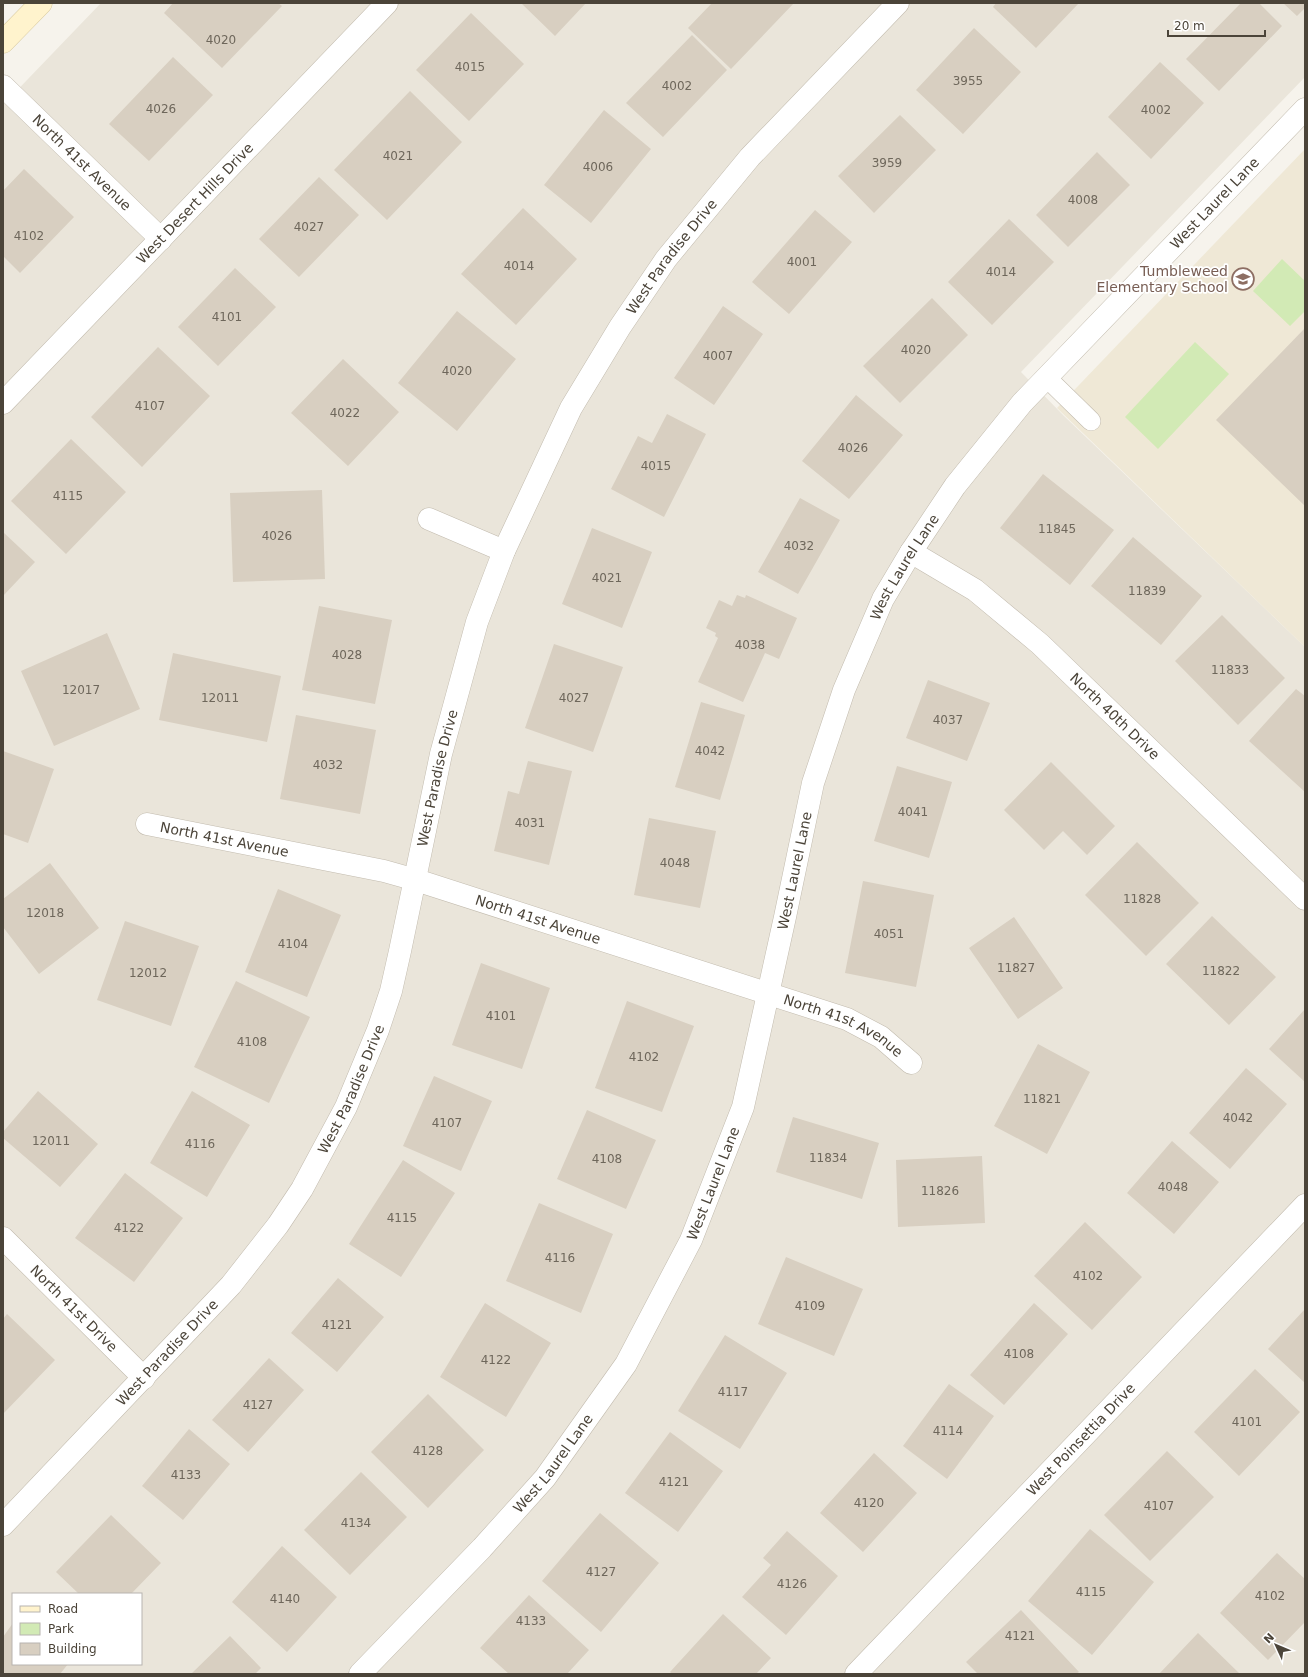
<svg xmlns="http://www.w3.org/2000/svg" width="1308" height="1677" font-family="'DejaVu Sans',sans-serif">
  <rect width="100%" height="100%" fill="#f6f3ec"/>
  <path fill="#eae5da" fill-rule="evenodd" d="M101 3H1305V77L1021 372 1064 416 1305 647V1674H3V105ZM13 1594H141V1664H13Z"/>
  <path fill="#efe8d6" d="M1305 149V647L1057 408Z"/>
  <path fill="#d2eab5" d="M1282 259 1305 281V311L1290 326 1253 291Z
    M1195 342 1229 374 1158 449 1125 417Z"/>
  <path fill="#d8cfc1" d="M173 3H278L282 6 222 68 164 13Z
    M521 3H586L555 36Z
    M712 3H794L731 69 688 28Z
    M996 3H1079L1036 48 993 7Z
    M1241 3H1259L1282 26 1219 91 1186 59Z
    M1283 3H1305V8L1297 16Z
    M471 13 524 64 469 121 416 70Z
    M974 28 1021 72 963 134 916 90Z
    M692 35 727 70 663 137 626 103Z
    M173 57 213 95 149 161 109 124Z
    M1160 62 1204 103 1151 159 1108 117Z
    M410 91 462 142 387 220 334 170Z
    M604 110 651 149 591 223 544 185Z
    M900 115 936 150 874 213 838 176Z
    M1097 152 1130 185 1068 247 1036 215Z
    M24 169 74 217 20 273 3 256V191Z
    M319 177 359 215 299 277 259 239Z
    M523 208 577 259 516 325 461 274Z
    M815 210 852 242 789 314 752 282Z
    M1009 219 1054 262 992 325 948 282Z
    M235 268 276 307 218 366 178 327Z
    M932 298 968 335 900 403 863 366Z
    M723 306 763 334 714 405 674 378Z
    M457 311 516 359 457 431 398 383Z
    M1305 328V506L1216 420Z
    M158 347 210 396 142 467 91 417Z
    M343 359 399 412 348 466 291 413Z
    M856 395 903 435 849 499 802 461Z
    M667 414 706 434 664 517 611 489 638 436 652 443Z
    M71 439 126 492 66 554 11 501Z
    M1043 474 1114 530 1070 585 1000 528Z
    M322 490 325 579 233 582 230 493Z
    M800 498 840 520 798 594 758 572Z
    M592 528 652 552 622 628 562 604Z
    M3 532 35 562 3 596Z
    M1133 537 1202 596 1161 645 1091 586Z
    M737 595 745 598 746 595 797 618 779 659 765 653 743 702 698 682 718 638 715 636 716 633 706 628 719 600 732 606Z
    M319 606 392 620 375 704 302 690Z
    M1222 615 1285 678 1238 725 1175 661Z
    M107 633 140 709 54 746 21 671Z
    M554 644 623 667 593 752 525 728Z
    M173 653 281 676 267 742 159 720Z
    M928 680 990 703 967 761 906 738Z
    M1296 689 1305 696V792L1249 741Z
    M701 702 745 715 720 800 675 787Z
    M296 715 376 730 360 814 280 799Z
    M3 751 54 769 28 843 3 834Z
    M528 761 572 771 549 865 494 851 508 791 519 794Z
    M1051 762 1115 826 1087 855 1063 831 1044 850 1004 810Z
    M897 766 952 782 929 858 874 841Z
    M649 818 716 831 700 908 634 895Z
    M1137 842 1199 903 1146 956 1085 895Z
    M50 863 99 928 39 974 3 927V899Z
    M863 881 934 895 916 987 845 973Z
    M278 889 341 915 307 997 245 972Z
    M1212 916 1276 977 1229 1025 1166 964Z
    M1014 917 1063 988 1018 1019 969 948Z
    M125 921 199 946 171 1026 97 1000Z
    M481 963 550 988 522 1069 452 1045Z
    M236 981 310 1017 269 1103 194 1067Z
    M627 1001 694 1026 662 1112 595 1088Z
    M1305 1009V1082L1269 1049Z
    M1038 1044 1090 1072 1047 1154 994 1126Z
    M1246 1068 1287 1104 1230 1169 1189 1133Z
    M434 1076 492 1101 461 1171 403 1146Z
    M38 1091 98 1144 60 1187 3 1138V1132Z
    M192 1091 250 1125 207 1197 150 1163Z
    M587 1110 656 1140 626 1209 557 1179Z
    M793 1117 879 1143 862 1199 776 1172Z
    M1172 1141 1219 1182 1174 1234 1127 1193Z
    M982 1156 985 1223 898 1227 896 1160Z
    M403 1160 455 1193 401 1277 349 1244Z
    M125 1173 183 1218 134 1282 75 1238Z
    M539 1203 613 1234 581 1313 506 1281Z
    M1085 1222 1142 1277 1092 1330 1034 1276Z
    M786 1257 863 1289 834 1356 758 1324Z
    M338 1278 384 1317 337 1372 291 1333Z
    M485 1303 551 1343 506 1417 440 1377Z
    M1034 1303 1068 1334 1004 1405 970 1375Z
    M1305 1309V1383L1268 1349Z
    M7 1314 55 1360 3 1414V1319Z
    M725 1335 787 1373 740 1449 678 1411Z
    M269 1358 304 1390 248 1452 212 1420Z
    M1255 1369 1300 1412 1239 1476 1194 1432Z
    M949 1384 994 1416 947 1479 903 1446Z
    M428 1394 484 1450 428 1508 371 1452Z
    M189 1429 230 1464 183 1520 142 1486Z
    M670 1432 723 1471 678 1532 625 1493Z
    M1167 1451 1214 1497 1150 1561 1104 1515Z
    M874 1453 917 1493 863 1552 820 1513Z
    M361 1472 407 1517 350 1575 304 1530Z
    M600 1513 659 1563 601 1632 542 1581Z
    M111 1515 161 1563 131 1594H79L56 1572Z
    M1090 1529 1154 1582 1092 1655 1028 1601Z
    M787 1531 838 1576 786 1635 742 1597 771 1565 763 1558Z
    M282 1546 337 1597 287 1652 232 1602Z
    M1277 1553 1305 1579V1622L1268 1660 1220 1613Z
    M529 1595 589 1650 567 1674H509L480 1648Z
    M1021 1610 1079 1672 1076 1674H978L966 1662Z
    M723 1614 771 1658 756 1674H672L670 1672Z
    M13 1623V1664H68L60 1674H3V1637Z
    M1198 1633 1240 1674H1159Z
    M230 1636 261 1668 255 1674H191Z"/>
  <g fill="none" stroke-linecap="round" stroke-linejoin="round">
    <g stroke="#c2bbae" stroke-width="20">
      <path id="service" d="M1047 378 1091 421"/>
    </g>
    <g stroke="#c2bbae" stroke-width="23">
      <g id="minor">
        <path id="s1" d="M3 86 161 239"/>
        <path id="s2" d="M3 403 387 3"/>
        <path d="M429 519 504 551"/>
        <path id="s3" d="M911 552 975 590 1040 644 1305 899"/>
        <path id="s4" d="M147 824 384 871 416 880 847 1019 881 1037 911 1063"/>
        <path id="s5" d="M3 1238 144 1378"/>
        <path id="s6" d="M3 1525 231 1285 278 1225 302 1189 346 1107 378 1030 391 991 400 951 441 754 477 622 504 551 571 408 620 327 666 259 750 157 898 3"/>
        <path id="s7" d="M360 1674 482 1548 545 1478 626 1364 691 1240 743 1107 785 917 813 783 844 690 883 599 911 552 955 486 1022 403 1305 109"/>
        <path id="s8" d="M856 1674 1305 1205"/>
      </g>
    </g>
    <g stroke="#d6c79b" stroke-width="23">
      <path id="secondary" d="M3 42 41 3"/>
    </g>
    <use href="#service" stroke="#fff" stroke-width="19"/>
    <use href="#minor" stroke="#fff" stroke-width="22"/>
    <use href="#secondary" stroke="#fff3cd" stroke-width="22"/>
  </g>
  <defs>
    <g id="school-ring" transform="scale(1.15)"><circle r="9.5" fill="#fff" stroke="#8d6e63" stroke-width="1.5"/><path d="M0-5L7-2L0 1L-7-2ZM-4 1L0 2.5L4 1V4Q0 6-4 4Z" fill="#8d6e63"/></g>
  </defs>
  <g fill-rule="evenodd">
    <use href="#school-ring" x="1243" y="279"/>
  </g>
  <g text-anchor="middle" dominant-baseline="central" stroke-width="3.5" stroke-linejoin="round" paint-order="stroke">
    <g font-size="12" fill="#6e675b">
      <text x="221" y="40">4020</text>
      <text x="470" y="67">4015</text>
      <text x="968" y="81">3955</text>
      <text x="677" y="86">4002</text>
      <text x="161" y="109">4026</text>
      <text x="1156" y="110">4002</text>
      <text x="398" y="156">4021</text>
      <text x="887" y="163">3959</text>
      <text x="598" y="167">4006</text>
      <text x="1083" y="200">4008</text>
      <text x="309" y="227">4027</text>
      <text x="29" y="236">4102</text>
      <text x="802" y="262">4001</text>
      <text x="519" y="266">4014</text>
      <text x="1001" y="272">4014</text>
      <text x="227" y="317">4101</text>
      <text x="916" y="350">4020</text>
      <text x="718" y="356">4007</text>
      <text x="457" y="371">4020</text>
      <text x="150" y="406">4107</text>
      <text x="345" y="413">4022</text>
      <text x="853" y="448">4026</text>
      <text x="656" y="466">4015</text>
      <text x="68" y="496">4115</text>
      <text x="1057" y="529">11845</text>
      <text x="277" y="536">4026</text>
      <text x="799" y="546">4032</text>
      <text x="607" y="578">4021</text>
      <text x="1147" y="591">11839</text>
      <text x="750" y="645">4038</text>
      <text x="347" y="655">4028</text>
      <text x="1230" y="670">11833</text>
      <text x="81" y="690">12017</text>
      <text x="220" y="698">12011</text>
      <text x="574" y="698">4027</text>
      <text x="948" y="720">4037</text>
      <text x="710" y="751">4042</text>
      <text x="328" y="765">4032</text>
      <text x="913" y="812">4041</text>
      <text x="530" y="823">4031</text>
      <text x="675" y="863">4048</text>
      <text x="1142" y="899">11828</text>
      <text x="45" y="913">12018</text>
      <text x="889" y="934">4051</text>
      <text x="293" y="944">4104</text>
      <text x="1016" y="968">11827</text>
      <text x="1221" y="971">11822</text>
      <text x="148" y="973">12012</text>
      <text x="501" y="1016">4101</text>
      <text x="252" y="1042">4108</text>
      <text x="644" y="1057">4102</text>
      <text x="1042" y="1099">11821</text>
      <text x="1238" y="1118">4042</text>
      <text x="447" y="1123">4107</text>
      <text x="51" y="1141">12011</text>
      <text x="200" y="1144">4116</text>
      <text x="828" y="1158">11834</text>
      <text x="607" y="1159">4108</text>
      <text x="1173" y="1187">4048</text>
      <text x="940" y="1191">11826</text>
      <text x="402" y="1218">4115</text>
      <text x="129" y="1228">4122</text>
      <text x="560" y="1258">4116</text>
      <text x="1088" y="1276">4102</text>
      <text x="810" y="1306">4109</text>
      <text x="337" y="1325">4121</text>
      <text x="1019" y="1354">4108</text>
      <text x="496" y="1360">4122</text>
      <text x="733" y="1392">4117</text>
      <text x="258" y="1405">4127</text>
      <text x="1247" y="1422">4101</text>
      <text x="948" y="1431">4114</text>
      <text x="428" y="1451">4128</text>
      <text x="186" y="1475">4133</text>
      <text x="674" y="1482">4121</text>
      <text x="869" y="1503">4120</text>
      <text x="1159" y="1506">4107</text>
      <text x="356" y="1523">4134</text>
      <text x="601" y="1572">4127</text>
      <text x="792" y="1584">4126</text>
      <text x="1091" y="1592">4115</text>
      <text x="1270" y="1596">4102</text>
      <text x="285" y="1599">4140</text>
      <text x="531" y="1621">4133</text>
      <text x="1020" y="1636">4121</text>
    </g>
    <g font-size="14" fill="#4b4439" stroke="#fff">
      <text stroke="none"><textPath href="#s1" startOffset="110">North 41st Avenue</textPath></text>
      <text stroke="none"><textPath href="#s2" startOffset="277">West Desert Hills Drive</textPath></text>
      <text stroke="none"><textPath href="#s7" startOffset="1739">West Laurel Lane</textPath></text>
      <text stroke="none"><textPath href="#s6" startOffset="1463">West Paradise Drive</textPath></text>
      <text stroke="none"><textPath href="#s7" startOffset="1259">West Laurel Lane</textPath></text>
      <text stroke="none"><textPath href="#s3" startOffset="263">North 40th Drive</textPath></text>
      <text stroke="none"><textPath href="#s6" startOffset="886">West Paradise Drive</textPath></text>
      <text stroke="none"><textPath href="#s4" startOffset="79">North 41st Avenue</textPath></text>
      <text stroke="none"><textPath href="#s7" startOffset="934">West Laurel Lane</textPath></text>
      <text stroke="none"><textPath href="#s4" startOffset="403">North 41st Avenue</textPath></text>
      <text stroke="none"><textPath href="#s4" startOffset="727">North 41st Avenue</textPath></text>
      <text stroke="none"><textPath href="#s6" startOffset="562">West Paradise Drive</textPath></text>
      <text stroke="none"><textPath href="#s7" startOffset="610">West Laurel Lane</textPath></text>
      <text stroke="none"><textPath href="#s5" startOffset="100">North 41st Drive</textPath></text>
      <text stroke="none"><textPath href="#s6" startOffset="238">West Paradise Drive</textPath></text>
      <text stroke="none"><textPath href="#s8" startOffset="325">West Poinsettia Drive</textPath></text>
      <text stroke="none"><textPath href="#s7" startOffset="286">West Laurel Lane</textPath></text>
    </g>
    <g font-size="14" fill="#785e54" stroke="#fff" text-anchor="end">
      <text x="1228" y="271">Tumbleweed<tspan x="1228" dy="16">Elementary School</tspan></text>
    </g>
  </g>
  <rect width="1308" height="1677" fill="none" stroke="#4b4439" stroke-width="8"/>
  <rect x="12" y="1593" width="130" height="72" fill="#ffffff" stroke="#b7b4b0"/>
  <rect x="20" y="1606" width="20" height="6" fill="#fff3cd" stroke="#b7b4b0"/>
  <text x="48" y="1613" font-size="12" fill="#4b4439">Road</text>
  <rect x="20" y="1623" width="20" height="12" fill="#d2eab5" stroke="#b7b4b0"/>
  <text x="48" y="1633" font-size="12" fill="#4b4439">Park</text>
  <rect x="20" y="1643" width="20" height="12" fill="#d8cfc1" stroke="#b7b4b0"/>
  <text x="48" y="1653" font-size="12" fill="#4b4439">Building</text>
  <g transform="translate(1276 1645) rotate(314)" stroke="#ffffff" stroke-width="3" paint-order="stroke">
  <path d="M0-3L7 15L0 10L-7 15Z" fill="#4b4439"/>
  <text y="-6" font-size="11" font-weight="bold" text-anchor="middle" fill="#4b4439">N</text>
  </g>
  <path d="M1168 30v6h97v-6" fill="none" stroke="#4b4439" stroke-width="2"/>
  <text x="1174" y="30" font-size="12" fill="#4b4439" stroke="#ffffff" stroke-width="3" paint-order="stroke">20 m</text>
</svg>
